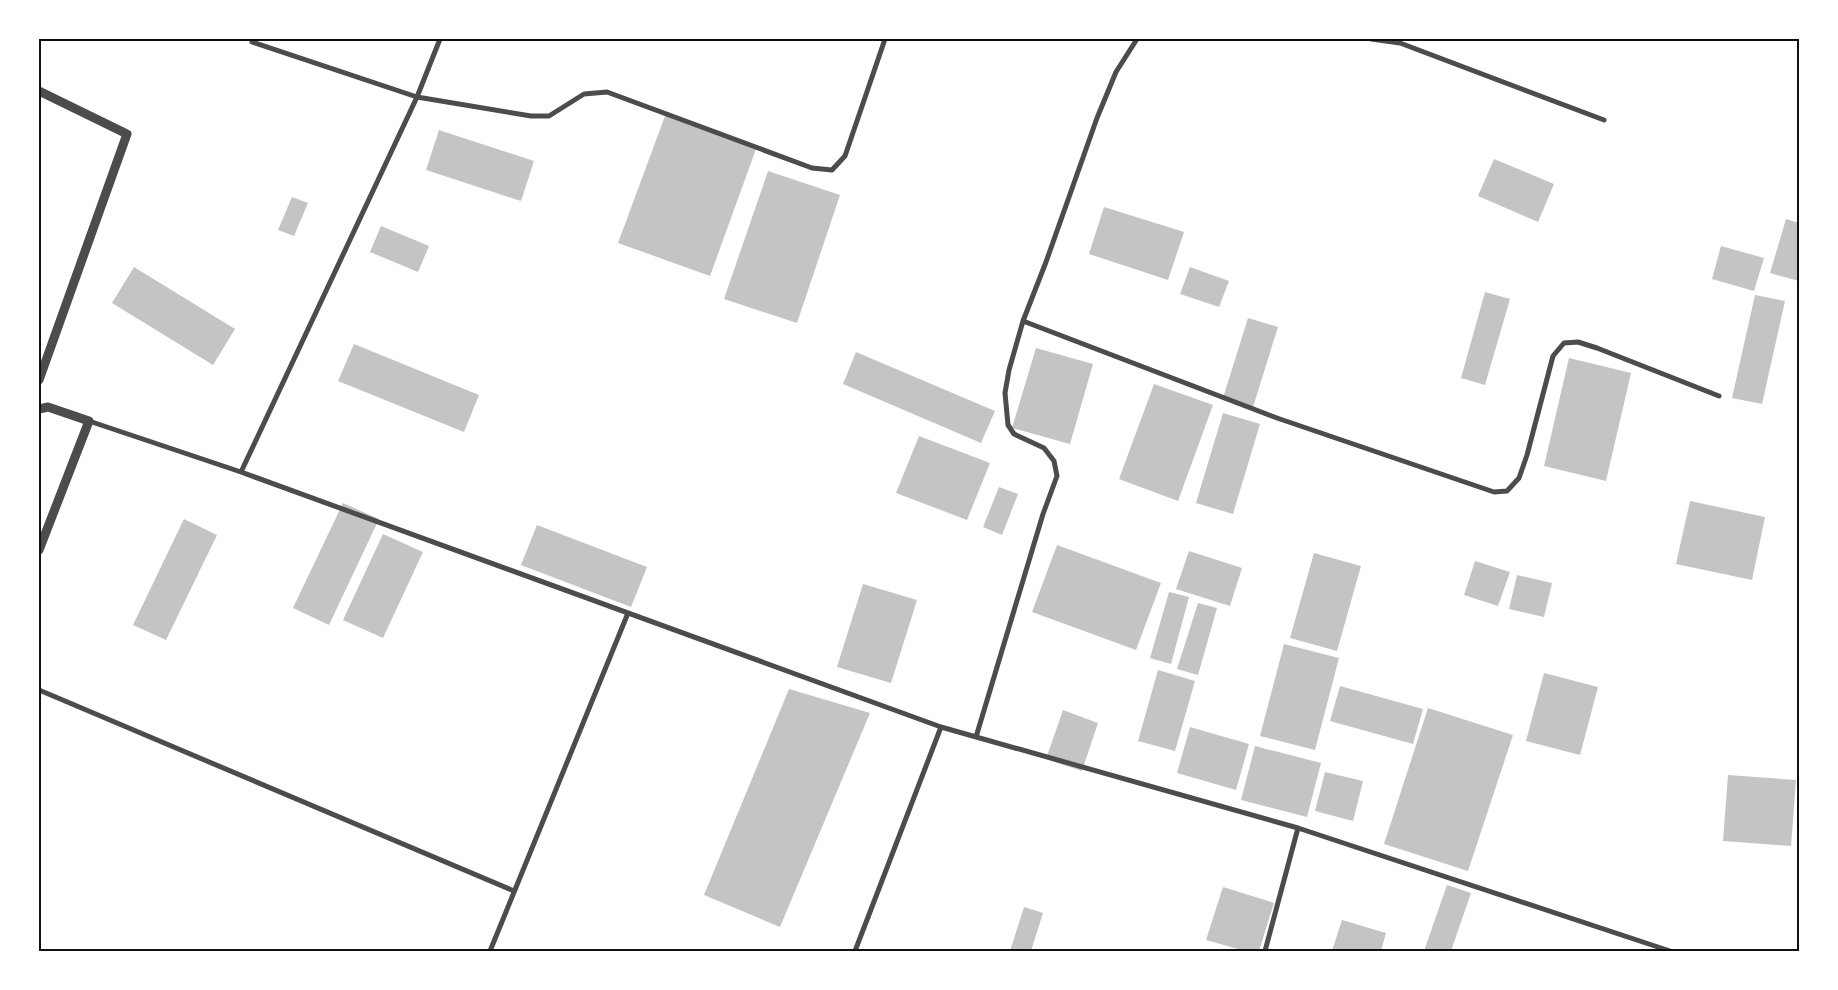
<svg xmlns="http://www.w3.org/2000/svg" width="1838" height="990" font-family="Manrope,sans-serif">
  <rect width="100%" height="100%" fill="#fff"/>
  <path fill="#c4c4c4" d="M665 116 756 149 710 276 618 243Z
    M439 130 534 161 521 201 426 170Z
    M1494 159 1554 184 1538 222 1478 196Z
    M768 171 840 195 797 323 724 299Z
    M292 197 308 203 294 236 278 230Z
    M1104 207 1184 232 1168 280 1089 254Z
    M1786 219 1799 223V281L1770 273Z
    M381 226 429 246 418 272 370 252Z
    M1721 246 1764 258 1754 291 1712 279Z
    M134 267 235 329 213 365 112 303Z
    M1190 267 1229 281 1219 307 1180 294Z
    M1485 292 1510 299 1485 385 1461 378Z
    M1755 295 1785 301 1762 404 1732 398Z
    M1248 318 1278 327 1253 407 1223 398Z
    M354 344 479 395 464 432 338 381Z
    M1036 348 1093 364 1070 444 1012 428Z
    M856 352 995 411 981 443 843 384Z
    M1569 358 1631 373 1606 481 1544 466Z
    M1154 384 1213 405 1178 501 1119 479Z
    M1223 413 1260 424 1233 514 1196 503Z
    M919 436 990 463 967 520 896 493Z
    M999 487 1018 494 1002 535 983 527Z
    M1690 501 1765 517 1752 580 1676 564Z
    M343 503 379 519 329 625 293 608Z
    M184 519 217 535 166 640 133 625Z
    M537 525 647 567 631 607 521 565Z
    M383 534 423 552 383 638 343 620Z
    M1057 545 1161 583 1136 650 1032 612Z
    M1189 551 1242 568 1230 606 1176 589Z
    M1314 553 1361 566 1337 651 1290 638Z
    M1475 561 1510 572 1498 606 1464 595Z
    M1517 575 1552 583 1544 617 1509 609Z
    M863 584 917 600 891 683 837 667Z
    M1169 592 1189 597 1171 664 1150 658Z
    M1198 603 1217 608 1198 675 1177 669Z
    M1284 644 1339 658 1315 750 1260 736Z
    M1158 670 1195 681 1175 751 1138 741Z
    M1544 673 1598 687 1580 755 1526 741Z
    M1340 686 1423 709 1413 744 1330 721Z
    M789 689 870 713 780 927 704 895Z
    M1428 708 1513 735 1468 871 1384 844Z
    M1063 710 1098 723 1082 771 1046 759Z
    M1190 727 1249 744 1236 790 1177 773Z
    M1255 746 1321 763 1307 817 1241 800Z
    M1325 772 1363 781 1353 821 1315 811Z
    M1728 775 1796 780 1791 846 1723 841Z
    M1447 885 1471 893 1451 951H1424Z
    M1223 887 1274 903 1259 951H1245L1206 940Z
    M1024 907 1043 913 1031 951H1010Z
    M1342 920 1386 933 1381 951H1332Z"/>
  <g fill="none" stroke-linecap="round" stroke-linejoin="round">
    <path stroke="#4c4c4c" stroke-width="5" d="M253 39 252 42 417 97 531 116H549L584 94 607 92 812 168 832 170 845 156 885 39
      M1371 39 1400 43 1604 120
      M1023 321 1277 418 1494 492 1507 491 1519 478 1527 455 1553 356 1564 343 1578 342 1597 348 1719 396
      M89 421 241 472 941 727 1298 828 1670 951
      M241 472 417 97 440 39
      M39 690 514 891
      M976 737 1043 514 1057 476 1054 461 1044 448 1014 434 1008 425 1005 393 1009 370 1023 321 1046 262 1097 118 1116 72 1137 39
      M490 951 628 613
      M855 951 941 727
      M1265 951 1298 828"/>
    <path stroke="#4c4c4c" stroke-width="9" d="M39 91 127 134 39 380
      M39 409 48 407 89 421 39 550"/>
  </g>
  <rect width="1838" height="990" fill="none" stroke="#ffffff" stroke-width="80"/>
  <rect x="40" y="40" width="1758" height="910" fill="none" stroke="#111" stroke-width="2"/>
</svg>
